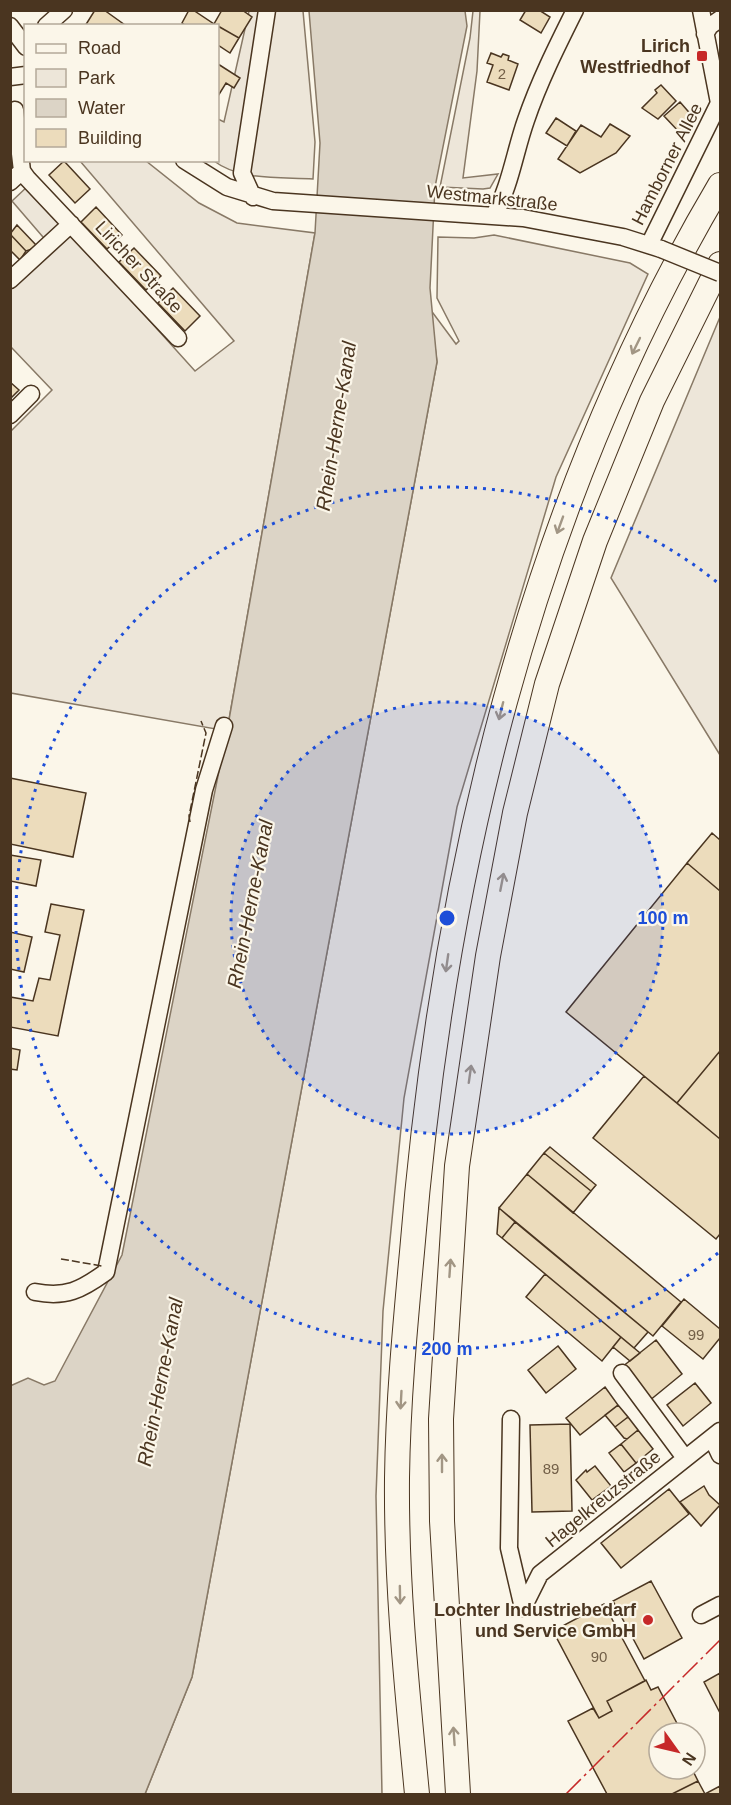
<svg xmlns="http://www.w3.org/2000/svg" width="731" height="1805" font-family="Helvetica,sans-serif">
  <rect width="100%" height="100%" fill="#fbf6e9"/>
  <path fill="#ede6d9" stroke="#887966" stroke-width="1.5" d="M249 11H303L315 142 313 179C281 177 240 181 214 161L218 160V119L224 122Z
    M473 11H480L477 71 463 178 498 174 490 188 483 189 440 187 470 38Z
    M80 161H146L199 203 237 223 315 233 227 731 11 693 10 432 52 390 11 347V283L49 244 12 201 28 186 195 371 234 341Z
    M494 235 630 263 648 274 556 477 457 807 404 1098 383 1311 376 1496 382 1794H145L192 1677 437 362 430 309 456 344 459 341 437 298 438 237 474 238Z
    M720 317V755L611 578Z"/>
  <path fill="#dcd4c6" stroke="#887966" stroke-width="1.5" d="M309 11H465L467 26 435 187 430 288 437 362 192 1677 145 1794H11L10 1386 28 1378 44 1385 55 1381 122 1255 227 731 315 233 320 143Z"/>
  <path fill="#ecdcbc" stroke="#4a3520" stroke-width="1.5" d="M95 10H104L125 25 85 26Z
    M189 10H193L217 26H186L182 23Z
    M222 10H242L252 17 239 38 214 24Z
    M526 10H539L550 17 541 33 520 20Z
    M218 26 239 38 230 53 218 45Z
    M491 53 501 57 503 54 509 56 508 60 518 64 509 90 487 82 493 65 487 63Z
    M218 64 240 78 234 88 226 83 218 96Z
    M661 85 676 101 658 119 642 108 657 93 655 90Z
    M680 102 694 118 680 133 664 116Z
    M556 118 576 131 567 146 546 133Z
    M610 124 630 136 616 153 580 173 558 159 581 125 601 137Z
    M64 161 90 189 75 203 49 175Z
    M96 207 122 235 107 249 81 222Z
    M17 225 36 245 32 249 26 251 10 234Z
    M10 234 26 251 20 260 10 250Z
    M134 248 161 276 146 290 119 262Z
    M173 288 200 316 185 331 158 303Z
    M10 382 19 390 10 399Z
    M10 778 86 793 73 857 10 844Z
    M712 833 720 840V891L687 863Z
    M10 855 41 860 36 886 10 881Z
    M687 863 720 891V1051L677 1103 566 1012Z
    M51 904 84 910 58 1036 10 1027V997L33 1001 39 978 50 980 60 935 45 932Z
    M10 932 32 937 24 972 10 969Z
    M10 1048 20 1050 17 1070 10 1069Z
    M720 1051V1139L677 1103Z
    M644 1076 720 1139V1234L716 1239 593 1138Z
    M550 1147 596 1185 591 1191 544 1153Z
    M544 1153 591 1191 573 1213 527 1174Z
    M527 1174 681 1302 653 1336 499 1208Z
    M499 1208 515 1222 502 1238 497 1234Z
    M515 1222 648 1332 634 1348 502 1238Z
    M545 1274 621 1337 602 1361 526 1297Z
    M684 1299 720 1329V1338L703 1359 662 1326Z
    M621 1337 640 1353 630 1361 613 1347Z
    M656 1340 682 1374 649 1401 622 1367Z
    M558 1346 576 1369 546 1393 528 1370Z
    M695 1383 711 1403 683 1426 667 1405Z
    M605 1387 618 1405 580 1435 566 1418Z
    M618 1405 628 1417 615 1427 605 1415Z
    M628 1417 638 1430 627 1439 624 1438 615 1427Z
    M570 1424 572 1511 532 1512 530 1425Z
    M638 1430 653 1449 636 1463 621 1444Z
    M621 1444 636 1463 624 1472 609 1453Z
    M595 1466 611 1486 592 1500 576 1480 586 1470 587 1472Z
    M704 1486 709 1495 720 1505 701 1526 680 1502Z
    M669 1489 689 1514 621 1568 601 1543Z
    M651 1581 682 1638 644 1659 613 1601Z
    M604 1604 645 1681 607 1701 612 1711 599 1718 553 1631Z
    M720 1673V1713L704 1682Z
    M646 1680 651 1690 658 1687 682 1733H659V1769H692L698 1781 672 1794H607L568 1721 593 1708 599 1718 612 1711 607 1701Z
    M698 1781 705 1794 720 1786V1794H672Z"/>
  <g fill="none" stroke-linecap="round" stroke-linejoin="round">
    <g stroke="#4a3520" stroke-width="19">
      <path id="minor" d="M701 10 719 103
        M10 26 26 47
        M46 26 64 10
        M705 34 710 26 720 19
        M10 77 26 75
        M15 110 22 171 27 178 178 338
        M184 160 227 187 273 201 523 218 623 237 661 249
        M10 182 22 171
        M253 197 242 173 267 10
        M494 215C510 187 515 151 526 120 539 82 557 46 575 10
        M649 245 720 101
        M10 280 71 224
        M10 415 31 394
        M35 1292C66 1298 81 1290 106 1272L204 790 224 726
        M622 1373 685 1458
        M511 1419 509 1548 523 1608
        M712 1438 720 1455
        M523 1608 540 1574 720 1431
        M701 1615 720 1605"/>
    </g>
    <g stroke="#4a3520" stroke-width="26">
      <path id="highway" d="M417 1794C407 1689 396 1584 397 1478 398 1402 405 1327 412 1252 442 880 528 509 720 185
        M458 1794 442 1521 441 1419 457 1166 488 956 515 813 547 684 595 541 652 401 720 264"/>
    </g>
    <use href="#minor" stroke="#fbf6e9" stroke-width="16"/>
    <use href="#highway" stroke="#fbf6e9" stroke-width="24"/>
    <g stroke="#4a3520" stroke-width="19" stroke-linecap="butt">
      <path id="minor-bridge" d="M661 249 720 273"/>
    </g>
    <use href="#minor-bridge" stroke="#fbf6e9" stroke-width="16"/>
    <path stroke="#4a3520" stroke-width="1.5" stroke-dasharray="8 3" stroke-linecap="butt" d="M190 822 189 816 206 733 201 721
      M61 1259 102 1266"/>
    <path stroke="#c62828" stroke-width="1.5" stroke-dasharray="21 4.5 3 4.5" stroke-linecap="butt" d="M566 1794 720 1640"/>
  </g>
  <defs><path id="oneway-shaft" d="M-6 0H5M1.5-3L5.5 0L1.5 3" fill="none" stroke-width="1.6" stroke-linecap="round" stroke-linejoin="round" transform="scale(1.5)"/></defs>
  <g stroke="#a29684">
    <use href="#oneway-shaft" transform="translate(636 346) rotate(116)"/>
    <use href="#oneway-shaft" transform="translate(560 525) rotate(110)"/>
    <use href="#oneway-shaft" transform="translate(501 711) rotate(104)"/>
    <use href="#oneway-shaft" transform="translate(502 882) rotate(-79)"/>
    <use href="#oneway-shaft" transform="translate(447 963) rotate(98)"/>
    <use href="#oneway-shaft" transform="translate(470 1074) rotate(-82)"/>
    <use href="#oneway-shaft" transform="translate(450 1268) rotate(-86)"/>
    <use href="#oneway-shaft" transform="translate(401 1400) rotate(93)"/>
    <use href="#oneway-shaft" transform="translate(442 1463) rotate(-90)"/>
    <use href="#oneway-shaft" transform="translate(400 1595) rotate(89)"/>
    <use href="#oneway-shaft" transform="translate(454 1736) rotate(-94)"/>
  </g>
  <circle cx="447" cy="918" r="216" fill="#1d4ed8" fill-opacity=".12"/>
  <g fill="none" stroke="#1d4ed8" stroke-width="3" stroke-dasharray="3 6">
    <circle cx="447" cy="918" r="216"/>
    <path d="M718 1253A431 431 0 1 1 718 583"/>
  </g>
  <g fill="#c62828" stroke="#fbf6e9" stroke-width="2">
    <rect x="696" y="50" width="12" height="12" rx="3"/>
    <circle cx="648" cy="1620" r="6"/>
  </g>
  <g text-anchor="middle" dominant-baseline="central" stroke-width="4.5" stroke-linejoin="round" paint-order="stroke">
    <g font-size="15" fill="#725f47">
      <text x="502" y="73">2</text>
      <text x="696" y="1334">99</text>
      <text x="551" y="1468">89</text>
      <text x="599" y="1656">90</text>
    </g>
    <g font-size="18" font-weight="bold" fill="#4a3520" stroke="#fbf6e9" text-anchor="end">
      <text x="690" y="46">Lirich<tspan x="690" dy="21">Westfriedhof</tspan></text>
      <text x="636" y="1610">Lochter Industriebedarf<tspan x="636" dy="21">und Service GmbH</tspan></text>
    </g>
    <g font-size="18" fill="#4a3520" stroke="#fbf6e9">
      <text transform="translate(667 164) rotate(-63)">Hamborner Allee</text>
      <text transform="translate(492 198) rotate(6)">Westmarkstraße</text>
      <text transform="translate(139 267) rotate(47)">Liricher Straße</text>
      <text transform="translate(603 1499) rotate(-39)">Hagelkreuzstraße</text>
    </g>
    <g font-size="20" font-style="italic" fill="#4a3520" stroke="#fbf6e9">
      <text transform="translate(336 426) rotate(-81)">Rhein-Herne-Kanal</text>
      <text transform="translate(250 904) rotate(-79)">Rhein-Herne-Kanal</text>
      <text transform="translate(160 1382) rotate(-79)">Rhein-Herne-Kanal</text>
    </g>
  </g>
  <circle cx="447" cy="918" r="9" fill="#1d4ed8" stroke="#fbf6e9" stroke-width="3"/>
  <g font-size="18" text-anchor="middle" font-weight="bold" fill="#1d4ed8" stroke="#fbf6e9" stroke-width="4.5" stroke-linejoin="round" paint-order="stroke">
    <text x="663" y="924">100 m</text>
    <text x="447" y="1355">200 m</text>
  </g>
  <rect width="731" height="1805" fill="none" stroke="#4a3520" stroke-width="24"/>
  <rect x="24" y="24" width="195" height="138" fill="#fbf6e9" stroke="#b4a999" stroke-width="1.5"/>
  <rect x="36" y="44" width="30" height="9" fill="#fbf6e9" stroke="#b4a999" stroke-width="1.5"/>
  <text x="78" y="54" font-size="18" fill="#4a3520">Road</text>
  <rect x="36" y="69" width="30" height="18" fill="#ede6d9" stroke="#b4a999" stroke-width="1.5"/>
  <text x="78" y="84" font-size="18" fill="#4a3520">Park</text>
  <rect x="36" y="99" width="30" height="18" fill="#dcd4c6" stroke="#b4a999" stroke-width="1.5"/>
  <text x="78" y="114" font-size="18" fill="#4a3520">Water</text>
  <rect x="36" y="129" width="30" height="18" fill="#ecdcbc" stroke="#b4a999" stroke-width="1.5"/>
  <text x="78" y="144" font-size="18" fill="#4a3520">Building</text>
  <g transform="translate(677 1751) rotate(124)"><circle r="28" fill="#fbf6e9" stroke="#b4a999" stroke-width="1.5"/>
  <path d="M0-4.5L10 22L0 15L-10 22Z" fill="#c62828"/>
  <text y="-9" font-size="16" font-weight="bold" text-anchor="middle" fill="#4a3520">N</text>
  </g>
</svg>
